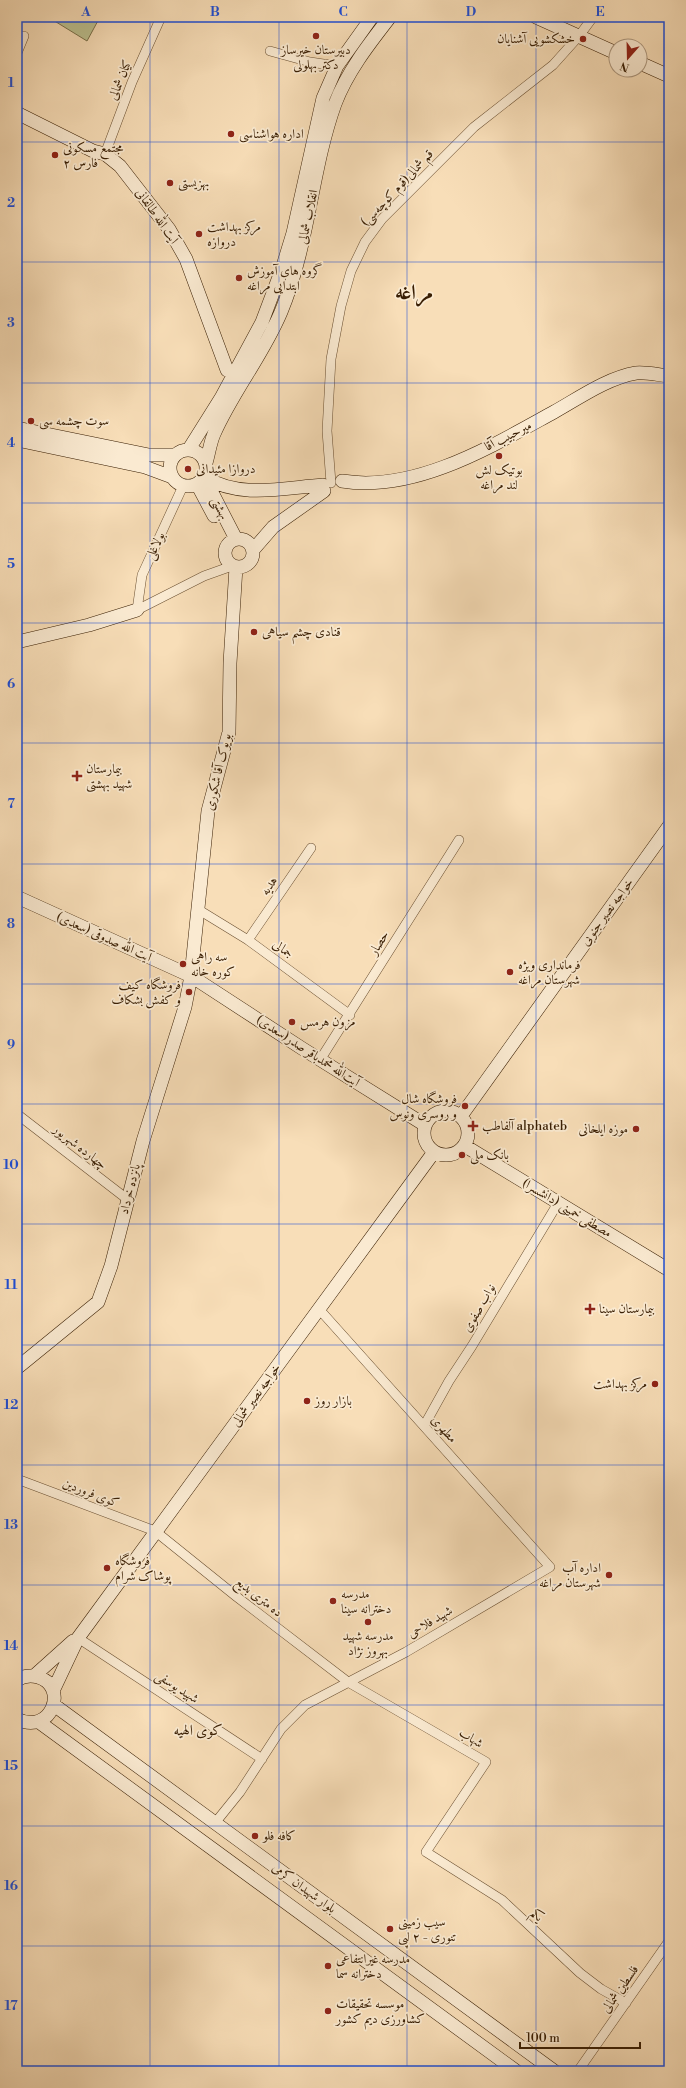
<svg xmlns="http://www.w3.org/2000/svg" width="686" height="2088" font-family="'Libre Bodoni',Amiri,serif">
  <rect width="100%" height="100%" fill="#f8deb8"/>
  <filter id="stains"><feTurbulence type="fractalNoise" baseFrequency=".005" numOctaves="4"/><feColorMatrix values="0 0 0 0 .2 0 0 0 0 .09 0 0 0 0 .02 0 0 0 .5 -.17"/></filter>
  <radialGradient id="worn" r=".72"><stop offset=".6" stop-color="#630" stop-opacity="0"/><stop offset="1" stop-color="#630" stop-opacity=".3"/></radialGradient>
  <path fill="#bcc190" stroke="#7a704a" d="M48 17H100L87 41Z"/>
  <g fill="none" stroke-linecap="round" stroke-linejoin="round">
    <g stroke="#694e30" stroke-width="10">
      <path id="street" d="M270 51 310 62 337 66
        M17 53 24 36
        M105 154 132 82 161 17
        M331 483 327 431 331 359 341 306 351 271 365 242 382 219 474 127 553 65 579 36 593 17
        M137 610 142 575 183 486
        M137 610 204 576 232 566
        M199 910 248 940 350 1015
        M248 940 311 848
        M320 1060 459 840
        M17 1114 127 1199
        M424 1426 449 1381 472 1346 558 1203
        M17 1479 155 1531 237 1597 348 1682 486 1762 426 1852 502 1900 580 1973 601 1989 626 2003
        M78 1638 262 1759
        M215 1823 240 1792 281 1729 305 1705 406 1652 550 1567 319 1309
        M578 2071 669 1941"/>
    </g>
    <g stroke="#391e03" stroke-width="14">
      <path id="secondary" d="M536 17 616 53
        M640 63 669 76
        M17 113 93 151 105 154 120 166 169 229 186 259 227 370 234 374
        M17 428 149 455H175
        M17 440 145 467 172 477
        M189 449 221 398 262 322 282 269 293 233 323 98 337 66 372 17
        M170 468a18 18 0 1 1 36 0a18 18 0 1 1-36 0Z
        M206 463C209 453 210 443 214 434 233 391 263 355 281 312 309 245 311 171 335 104 347 72 369 44 390 17
        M204 477C241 499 282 488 323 485
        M204 477 236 539
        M342 481C415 493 492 446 554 412 579 398 607 378 636 373 646 372 659 375 669 376
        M197 484 214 516
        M225 553a14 14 0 1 1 28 0a14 14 0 1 1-28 0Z
        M253 550 273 527 324 491
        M17 642 89 625 137 610
        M17 897 191 976 303 1049 425 1125
        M424 1133a22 22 0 1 1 44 0a22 22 0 1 1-44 0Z
        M461 1116 669 826
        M465 1146 669 1270
        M17 1368 98 1302 111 1266 143 1141 185 1007 191 976 208 811 229 732 230 663 236 567
        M34 1676 73 1641
        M17 1680C23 1676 30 1675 38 1677 69 1686 52 1736 17 1719
        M53 1691 78 1638 434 1152
        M54 1705 554 2071
        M39 1722 516 2071"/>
    </g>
    <use href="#street" stroke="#faead1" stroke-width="9"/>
    <use href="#secondary" stroke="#faead1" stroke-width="13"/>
  </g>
  <path fill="none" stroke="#1d4ed8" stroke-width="1" stroke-opacity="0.55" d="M150 17V2071M279 17V2071M407 17V2071M536 17V2071M17 142H669M17 262H669M17 383H669M17 503H669M17 623H669M17 743H669M17 864H669M17 984H669M17 1104H669M17 1224H669M17 1345H669M17 1465H669M17 1585H669M17 1705H669M17 1826H669M17 1946H669"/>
  <g fill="#8f2418" stroke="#faead1" stroke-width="1.5">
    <circle cx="316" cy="36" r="4"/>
    <circle cx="583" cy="39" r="4"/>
    <circle cx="231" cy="134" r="4"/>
    <circle cx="55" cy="155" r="4"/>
    <circle cx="170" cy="183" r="4"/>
    <circle cx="199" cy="234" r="4"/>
    <circle cx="239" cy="278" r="4"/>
    <circle cx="31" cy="421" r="4"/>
    <circle cx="499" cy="456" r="4"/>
    <circle cx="188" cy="469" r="4"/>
    <circle cx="254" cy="632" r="4"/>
    <path d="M75 770h4v4h4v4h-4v4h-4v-4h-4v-4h4z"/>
    <circle cx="183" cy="964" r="4"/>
    <circle cx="510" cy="972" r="4"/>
    <circle cx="189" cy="992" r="4"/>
    <circle cx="292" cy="1022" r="4"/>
    <circle cx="465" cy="1106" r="4"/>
    <path d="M471 1120h4v4h4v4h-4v4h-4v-4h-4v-4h4z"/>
    <circle cx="636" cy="1129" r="4"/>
    <circle cx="462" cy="1155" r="4"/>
    <path d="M588 1303h4v4h4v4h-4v4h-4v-4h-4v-4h4z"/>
    <circle cx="655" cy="1384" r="4"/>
    <circle cx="307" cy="1401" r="4"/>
    <circle cx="107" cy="1568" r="4"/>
    <circle cx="609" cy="1575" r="4"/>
    <circle cx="333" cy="1601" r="4"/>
    <circle cx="368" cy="1622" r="4"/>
    <circle cx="255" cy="1836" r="4"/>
    <circle cx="390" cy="1929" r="4"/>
    <circle cx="328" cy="1966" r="4"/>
    <circle cx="328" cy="2011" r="4"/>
  </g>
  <g text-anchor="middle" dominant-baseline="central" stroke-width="3.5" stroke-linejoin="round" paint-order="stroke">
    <g font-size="13" fill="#391e03" stroke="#faead1" text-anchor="start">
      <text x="575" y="39" text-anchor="end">خشکشویی آشنایان</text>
      <text x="316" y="50" text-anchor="middle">دبیرستان خیرساز<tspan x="316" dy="15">دکتر بهلولی</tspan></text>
      <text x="239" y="134">اداره هواشناسی</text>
      <text x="63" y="148">مجتمع مسکونی<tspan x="63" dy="15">فارس ۲</tspan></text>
      <text x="178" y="183">بهزیستی</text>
      <text x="207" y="227">مرکز بهداشت<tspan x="207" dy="15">دروازه</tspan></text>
      <text x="247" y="271">گروه های آموزش<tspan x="247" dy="15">ابتدایی مراغه</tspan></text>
      <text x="39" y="421">سوت چشمه سی</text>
      <text x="196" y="469">دروازا مئیدانی</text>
      <text x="499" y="470" text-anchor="middle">بوتیک لش<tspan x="499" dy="15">لند مراغه</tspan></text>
      <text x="262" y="632">قنادی چشم سیاهی</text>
      <text x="86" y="769">بیمارستان<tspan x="86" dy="15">شهید بهشتی</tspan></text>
      <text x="191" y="957">سه راهی<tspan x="191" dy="15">کوره خانه</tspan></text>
      <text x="518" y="965">فرمانداری ویژه<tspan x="518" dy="15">شهرستان مراغه</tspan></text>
      <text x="181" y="985" text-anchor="end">فروشگاه کیف<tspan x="181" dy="15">و کفش بشکاف</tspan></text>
      <text x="300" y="1022">مزون هرمس</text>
      <text x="457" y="1099" text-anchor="end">فروشگاه شال<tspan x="457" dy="15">و روسری ونوس</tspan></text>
      <text x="482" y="1126">آلفاطب alphateb</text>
      <text x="628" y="1129" text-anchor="end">موزه ایلخانی</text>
      <text x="470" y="1155">بانک ملی</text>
      <text x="599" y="1309">بیمارستان سینا</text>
      <text x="647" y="1384" text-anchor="end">مرکز بهداشت</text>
      <text x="315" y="1401">بازار روز</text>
      <text x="115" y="1561">فروشگاه<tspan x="115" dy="15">پوشاک شرام</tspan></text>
      <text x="601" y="1568" text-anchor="end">اداره آب<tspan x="601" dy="15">شهرستان مراغه</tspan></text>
      <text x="341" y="1594">مدرسه<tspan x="341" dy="15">دخترانه سینا</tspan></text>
      <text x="368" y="1636" text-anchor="middle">مدرسه شهید<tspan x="368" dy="15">بهروز نژاد</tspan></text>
      <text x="263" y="1836">کافه فلو</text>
      <text x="398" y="1922">سیب زمینی<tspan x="398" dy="15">تنوری - ۲ لپی</tspan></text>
      <text x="336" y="1959">مدرسه غیرانتفاعی<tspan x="336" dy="15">دخترانه سما</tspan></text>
      <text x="336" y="2004">موسسه تحقیقات<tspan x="336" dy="15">کشاورزی دیم کشور</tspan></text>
    </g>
    <g font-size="13" fill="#391e03" stroke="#faead1">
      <text transform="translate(120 80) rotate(-68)">کیان شمالی</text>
      <text transform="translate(397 188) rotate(-47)">قم شمالی(قوم کوچه‌سی)</text>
      <text transform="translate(157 216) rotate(55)">آیت الله طالقانی</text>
      <text transform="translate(308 217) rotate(-78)">انقلاب شمالی</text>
      <text transform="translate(508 436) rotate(-27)">میرحبیب آقا</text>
      <text transform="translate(220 508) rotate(62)">بهشتی</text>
      <text transform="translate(155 546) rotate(-65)">بولاغلی</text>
      <text transform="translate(218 772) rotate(-77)">بویوک آقا شکوری</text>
      <text transform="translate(269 886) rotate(-56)">هدیه</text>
      <text transform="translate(607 912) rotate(-54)">خواجه نصیر جنوبی</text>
      <text transform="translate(104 937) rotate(24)">آیت الله صدوقی (سعدی)</text>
      <text transform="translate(379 943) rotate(-58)">حصار</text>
      <text transform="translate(283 949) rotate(36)">جمالی</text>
      <text transform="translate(308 1051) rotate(33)">آیت‌الله محمدباقر صدر(سعدی)</text>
      <text transform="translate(80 1147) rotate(38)">چهارده شهریور</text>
      <text transform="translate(130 1189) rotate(-76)">پانزده خرداد</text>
      <text transform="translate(567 1208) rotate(31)">مصطفی خمینی (دانشسرا)</text>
      <text transform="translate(479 1308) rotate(-60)">نواب صفوی</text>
      <text transform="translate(256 1395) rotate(-54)">خواجه نصیر شمالی</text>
      <text transform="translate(444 1429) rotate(48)">مطهری</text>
      <text transform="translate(91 1493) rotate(21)">کوی فروردین</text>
      <text transform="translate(259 1597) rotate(38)">ده متری بدیع</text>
      <text transform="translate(430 1622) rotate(-31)">شهید فلاحی</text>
      <text transform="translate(177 1687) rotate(33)">شهید یوسفی</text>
      <text transform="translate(471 1738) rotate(31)">شهاب</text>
      <text transform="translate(304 1888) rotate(36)">بلوار شهیدان کرمی</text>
      <text transform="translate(537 1915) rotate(43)">یکم</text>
      <text transform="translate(620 1989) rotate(-55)">فلسطین شمالی</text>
    </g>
    <g font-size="15" fill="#391e03" stroke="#faead1">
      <text x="198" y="1730">کوی الهیه</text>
    </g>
    <g font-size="21" font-weight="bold" fill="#391e03" stroke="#faead1">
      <text x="414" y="293">مراغه</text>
    </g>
  </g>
  <rect width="686" height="2088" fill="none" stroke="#f8deb8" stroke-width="44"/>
  <g transform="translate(628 58) rotate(200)"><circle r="19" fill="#faead1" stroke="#ad987f"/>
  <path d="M0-3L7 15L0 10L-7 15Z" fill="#8f2418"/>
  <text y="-6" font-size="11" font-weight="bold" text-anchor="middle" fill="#391e03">N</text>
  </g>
  <path d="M520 2042v6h120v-6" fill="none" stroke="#391e03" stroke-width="2"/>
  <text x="526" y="2042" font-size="12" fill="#391e03" stroke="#faead1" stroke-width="3" paint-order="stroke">100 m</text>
  <rect x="22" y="22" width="642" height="2044" fill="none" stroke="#1d4ed8" stroke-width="1.5"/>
  <g font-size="13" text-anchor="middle" font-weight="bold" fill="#1d4ed8">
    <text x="86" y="16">A</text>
    <text x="215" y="16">B</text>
    <text x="343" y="16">C</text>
    <text x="471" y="16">D</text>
    <text x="600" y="16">E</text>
    <text x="11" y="87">1</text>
    <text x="11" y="207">2</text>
    <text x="11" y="327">3</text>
    <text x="11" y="447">4</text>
    <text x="11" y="568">5</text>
    <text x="11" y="688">6</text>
    <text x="11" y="808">7</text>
    <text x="11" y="928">8</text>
    <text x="11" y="1049">9</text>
    <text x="11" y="1169">10</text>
    <text x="11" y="1289">11</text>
    <text x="11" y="1409">12</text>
    <text x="11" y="1529">13</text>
    <text x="11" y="1650">14</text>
    <text x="11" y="1770">15</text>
    <text x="11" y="1890">16</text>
    <text x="11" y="2010">17</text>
  </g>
  <rect width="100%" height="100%" filter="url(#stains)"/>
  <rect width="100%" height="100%" fill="url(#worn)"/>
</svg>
